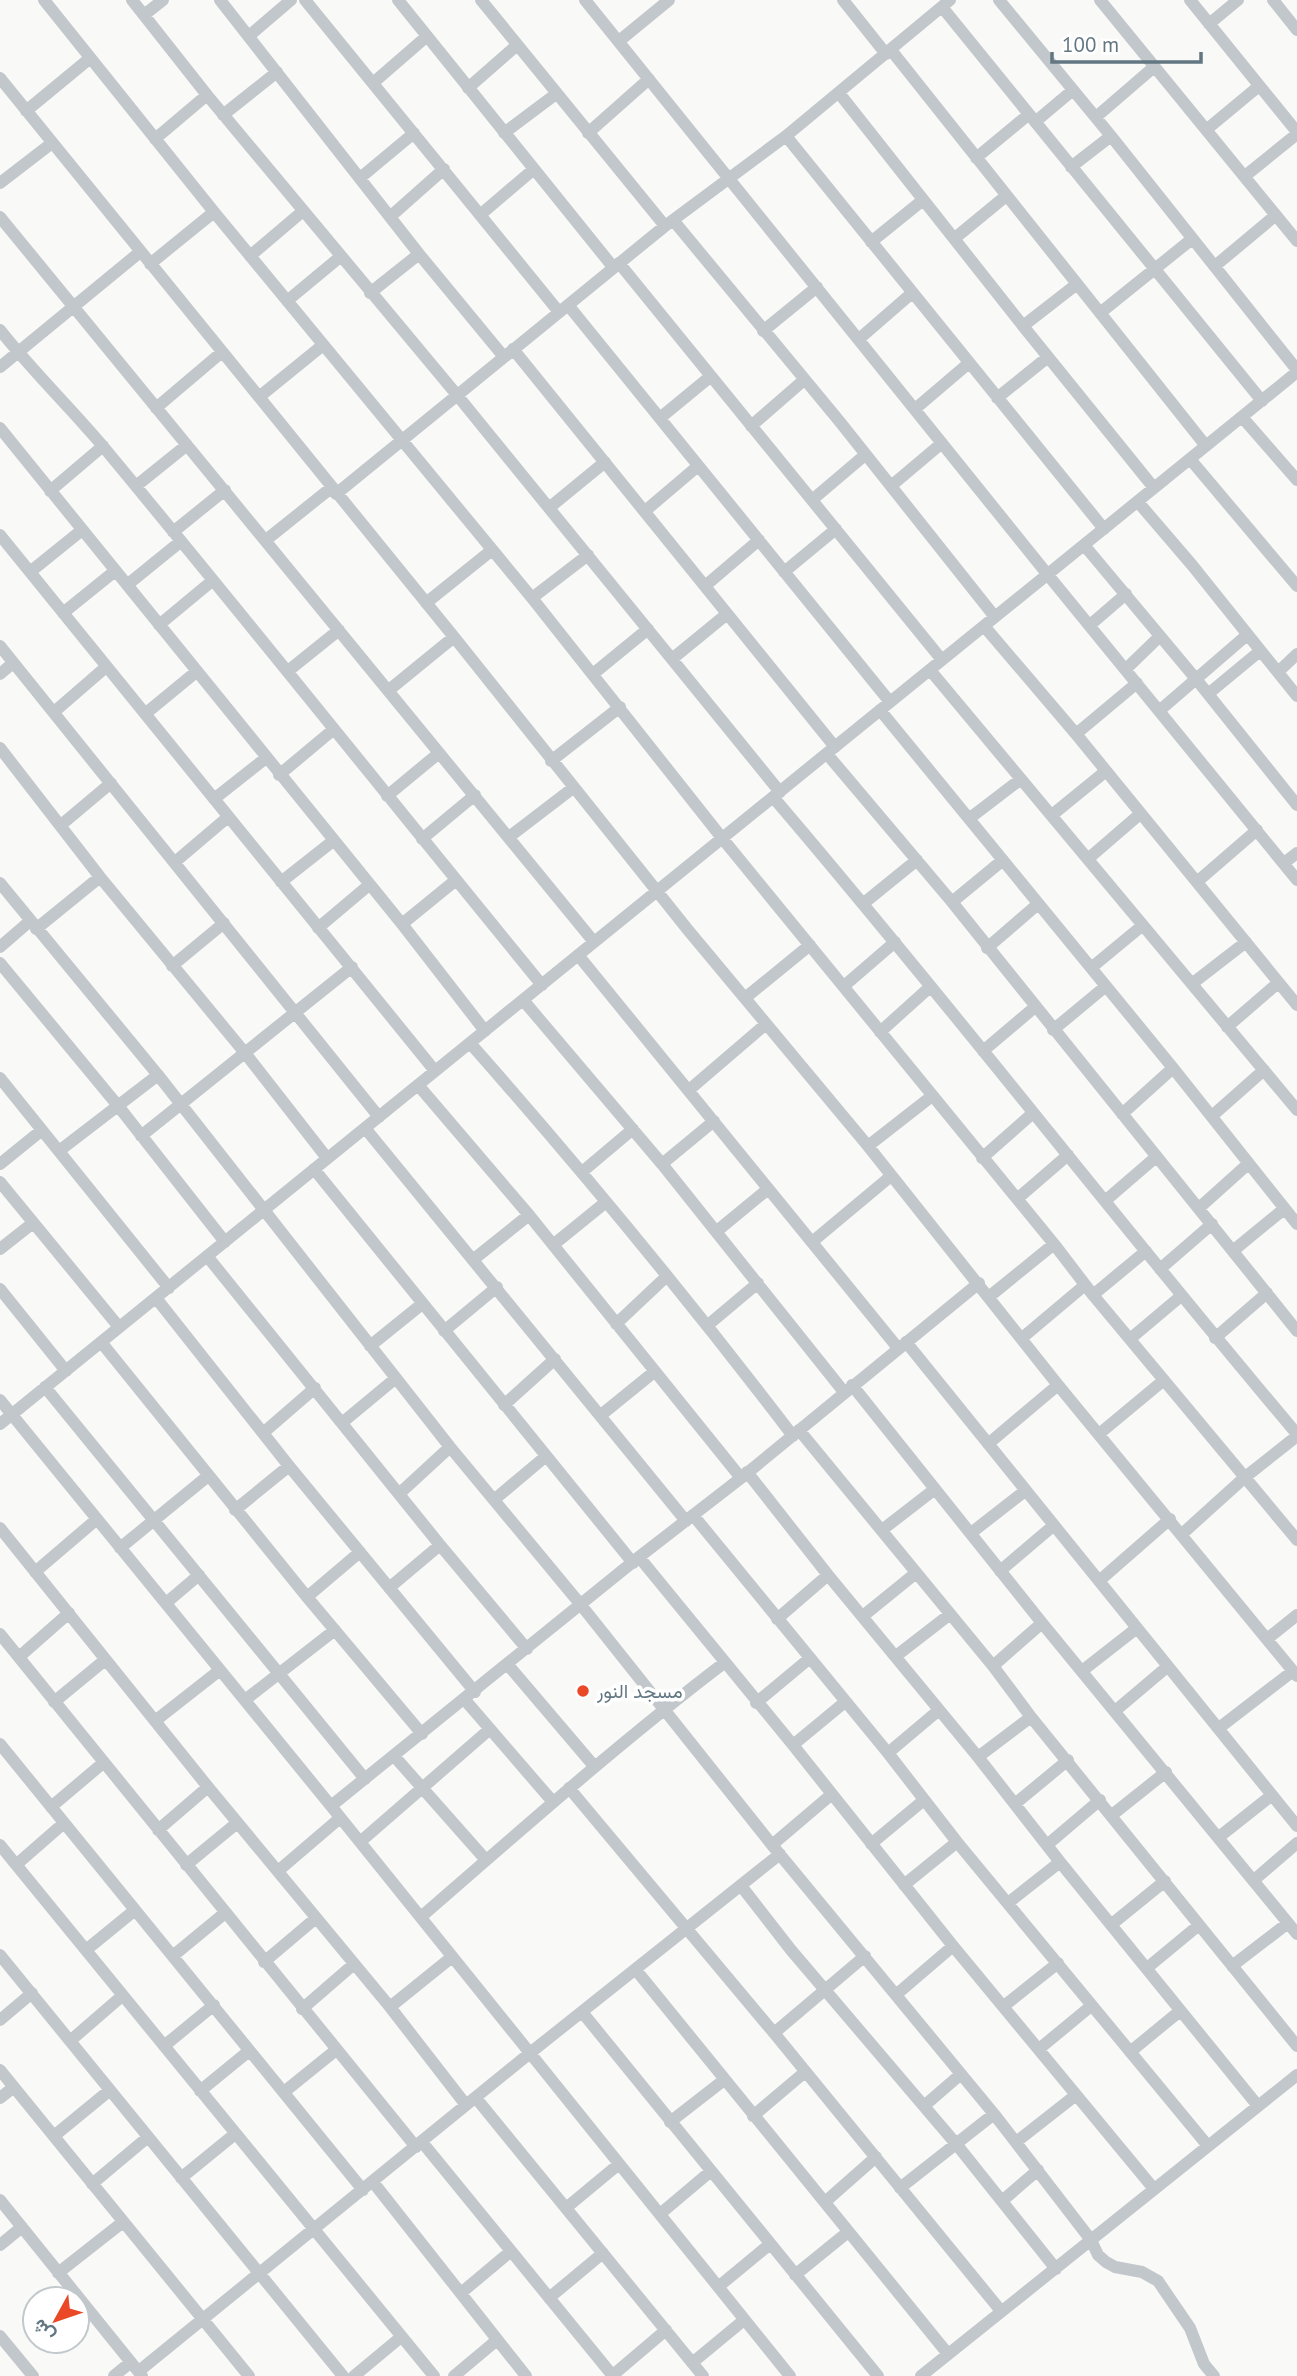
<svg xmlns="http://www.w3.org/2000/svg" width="1297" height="2376" font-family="'PT Sans',Vazirmatn,sans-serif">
  <rect width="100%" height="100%" fill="#f9f9f7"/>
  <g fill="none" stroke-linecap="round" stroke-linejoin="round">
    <path stroke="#c2c7cb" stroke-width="12" d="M44 0 214 212 532 598 722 838 1054 1244 1093 1295 1297 1540
      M132 0 207 95 457 395 780 792
      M220 0 419 254 504 357
      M305 0 559 312
      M398 0 613 267
      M481 0 665 226
      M585 0 1048 575 1297 880
      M843 0 886 54
      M999 0 1111 136 1297 370
      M1100 0 1297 241
      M1190 0 1297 132
      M1273 0 1297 30
      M942 7 1262 401
      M144 15 163 0
      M1209 24 1238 0
      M249 36 291 0
      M619 41 669 0
      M891 50 1206 446
      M0 78 454 637 688 930 868 1146 1058 1385 1297 1676
      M373 83 426 37
      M468 88 517 45
      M839 93 1023 326 1154 488
      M26 111 89 59
      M223 115 277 72
      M1096 117 1154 67
      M1035 122 1073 90
      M1206 130 1259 86
      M504 133 556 94
      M588 133 649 79
      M786 136 1104 529
      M155 139 207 95
      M976 158 1028 115
      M1071 167 1111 136
      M1245 176 1297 134
      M360 178 414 133
      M0 183 52 143
      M480 215 534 169
      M391 216 444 169
      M0 217 594 942
      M673 220 840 422 995 617
      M955 238 1006 196
      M871 242 923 200
      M250 256 303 211
      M619 263 942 660
      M150 264 214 212
      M1215 266 1276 215
      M370 293 419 254
      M287 301 340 257
      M568 305 890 702
      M1100 313 1192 239
      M1023 326 1077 284
      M0 330C33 372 72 409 106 450 253 627 396 807 542 985
      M763 331 817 287
      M859 339 912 293
      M513 349 835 747
      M0 367 140 252
      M259 397 323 345
      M997 398 1048 357
      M156 408 222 352
      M915 409 969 363
      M1242 417 1297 480
      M660 418 711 376
      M751 426 804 380
      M0 428 402 924 485 1031
      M1190 459 1297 586
      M136 486 187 445
      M891 486 942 443
      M50 491 103 446
      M336 494 665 226 786 136 950 0
      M812 500 865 455
      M1138 502 1192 565 1297 696
      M549 508 605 462
      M645 511 698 466
      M173 532 225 490
      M0 535 435 1071
      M266 540 331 488
      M1084 545 1196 679 1297 805
      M30 572 82 530
      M784 572 836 529
      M127 585 180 542
      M705 586 759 540
      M532 598 588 555
      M426 603 492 550
      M63 613 115 571
      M159 625 212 581
      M1090 625 1126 594
      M984 626 1076 734 1297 1005
      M0 646 379 1117
      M672 659 727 614
      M1126 669 1160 636
      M930 670 1297 1110
      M288 671 339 630
      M1278 672 1297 654
      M0 674 13 663
      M593 674 648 629
      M389 690 454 637
      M1208 694 1260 651
      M880 710 1173 1068 1297 1224
      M1159 711 1247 635
      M54 712 106 667
      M145 714 196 672
      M1076 734 1137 683
      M0 748 100 877 245 1053 327 1158
      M827 754 952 902 1297 1331
      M551 761 620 707
      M279 775 334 729
      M387 796 439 753
      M773 797C952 1006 1119 1224 1297 1434
      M214 799 266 758
      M1052 815 1106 771
      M970 818 1021 779
      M61 825 111 783
      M509 837 573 788
      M422 839 475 795
      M1089 858 1140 814
      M175 862 228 817
      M1284 863 1297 853
      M1198 881 1257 830
      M281 882 333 841
      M0 883 158 1075 450 1447 581 1605 772 1845 994 2114 1091 2240 1098 2255 1106 2262 1115 2267 1142 2272 1158 2281 1190 2328 1204 2364 1214 2376
      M952 902 1003 860
      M864 903 917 860
      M402 924 456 880
      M318 928 369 885
      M36 929 100 877
      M0 947 30 921
      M987 948 1038 904
      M578 955 898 1348
      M0 963 119 1107 225 1242
      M172 966 224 923
      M1091 968 1143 925
      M1193 983 1246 942
      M844 986 895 942
      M745 998 810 945
      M523 1000 662 1164 844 1392
      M1227 1027 1278 983
      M1053 1030 1106 986
      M880 1032 930 987
      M470 1043C582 1170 690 1301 793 1436
      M983 1051 1035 1007
      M0 1078 169 1288
      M418 1085 529 1215 741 1478
      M689 1090 766 1024
      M1122 1114 1173 1068
      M1212 1116 1264 1070
      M365 1128 686 1521
      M141 1136 352 967
      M868 1146 932 1096
      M59 1151 158 1075
      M982 1158 1033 1113
      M0 1164 42 1130
      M662 1164 714 1121
      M314 1169 633 1563
      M582 1172 633 1129
      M0 1182 119 1327
      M1017 1199 1068 1155
      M1105 1201 1156 1157
      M1199 1208 1248 1164
      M717 1231 768 1189
      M812 1242 891 1176
      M553 1245 606 1202
      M0 1249 33 1223
      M1234 1250 1284 1209
      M207 1256 440 1545 527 1649
      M474 1259 529 1215
      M1160 1269 1212 1224
      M0 1289 66 1371
      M1093 1295 1146 1251
      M990 1296 1054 1244
      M156 1298 289 1466 475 1692
      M616 1324 667 1276
      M708 1325 758 1283
      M444 1331 497 1287
      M1022 1338 1085 1285
      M1215 1338 1267 1293
      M1130 1339 1181 1296
      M101 1342 307 1597 422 1734
      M906 1342 1297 1826
      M370 1346 422 1304
      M852 1385 1042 1623 1297 1934
      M45 1387 365 1779
      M0 1400 331 1806 790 2376
      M504 1405 555 1359
      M601 1415 654 1372
      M343 1422 396 1378
      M0 1424 1297 372
      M799 1430 993 1666 1031 1717 1297 2046
      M263 1433 315 1388
      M1099 1434 1164 1380
      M988 1444 1058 1385
      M747 1472 828 1575 978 1757 1060 1862 1258 2106
      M400 1493 450 1447
      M495 1499 545 1457
      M235 1510 289 1466
      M693 1515 888 1753 957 1842 1208 2146
      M0 1528 208 1787 390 2007 466 2105
      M882 1530 935 1489
      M971 1533 1025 1491
      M1182 1534 1244 1478 1297 1436
      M120 1548 208 1476
      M639 1557 793 1745 953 1946 1154 2189
      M1000 1571 1053 1526
      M35 1572 97 1519
      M1099 1581 1170 1519
      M389 1588 440 1545
      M307 1597 360 1552
      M166 1603 199 1575
      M863 1616 916 1573
      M777 1619 828 1575
      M0 1634 416 2147
      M1267 1639 1297 1615
      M896 1656 949 1615
      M19 1657 69 1613
      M508 1665 594 1766
      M993 1666 1042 1623
      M1082 1671 1137 1628
      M245 1700 335 1630
      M465 1700 553 1802
      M54 1702 105 1660
      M756 1703 810 1658
      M1115 1711 1167 1667
      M155 1721 220 1670
      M1219 1728 1293 1671
      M0 1744C121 1893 243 2041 363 2190
      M793 1745 845 1702
      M888 1753 939 1710
      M394 1756 486 1860
      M978 1757 1031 1717
      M569 1788 774 2033 1001 2311
      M1015 1804 1068 1760
      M331 1806 639 1557 741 1478 979 1283
      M51 1807 103 1763
      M1112 1815 1166 1772
      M158 1830 208 1787
      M1219 1837 1272 1795
      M360 1842 490 1729
      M871 1844 924 1800
      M0 1845 434 2376
      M772 1845 832 1794
      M1047 1845 1100 1800
      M17 1864 64 1823
      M186 1865 237 1823
      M278 1871 340 1818
      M1254 1880 1297 1843
      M904 1885 957 1842
      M742 1887 791 1950 957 2145 1056 2269
      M1008 1903 1060 1862
      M421 1917C520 1831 619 1743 724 1663
      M1112 1924 1165 1881
      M86 1950 135 1910
      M0 1955 343 2376
      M174 1955 225 1913
      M264 1962 316 1918
      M1232 1966 1288 1923
      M1147 1968 1199 1925
      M636 1970 948 2354
      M897 1994 953 1946
      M1004 2006 1058 1963
      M390 2007 452 1957
      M302 2009 354 1964
      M582 2012 878 2376
      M0 2020 32 1993
      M774 2033 865 1956
      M70 2041 122 1996
      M164 2046 214 2005
      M1039 2049 1091 2006
      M1130 2052 1180 2011
      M0 2070 249 2376
      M200 2091 249 2051
      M284 2092 336 2050
      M0 2098 14 2087
      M476 2098 703 2376
      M924 2106 961 2074
      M753 2116 805 2072
      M670 2122 724 2080
      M54 2136 110 2090
      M422 2142 613 2376
      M1016 2142 1076 2095
      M181 2178 235 2134
      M373 2182 526 2376
      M92 2184 148 2137
      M900 2188 994 2114
      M0 2200 142 2376
      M1002 2201 1038 2170
      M825 2202 876 2157
      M566 2208 619 2164
      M660 2214 711 2171
      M0 2245 22 2227
      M58 2273 123 2222
      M795 2275 848 2232
      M718 2287 770 2244
      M461 2293 511 2251
      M549 2298 603 2253
      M0 2336 33 2376
      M692 2363 744 2320
      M139 2371 530 2053 780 1854
      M613 2375 666 2330
      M114 2376 131 2362
      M354 2376 401 2337
      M454 2376 497 2340
      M921 2376 1297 2075"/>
  </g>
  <circle fill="#ea4827" stroke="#fff" stroke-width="2.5" cx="583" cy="1691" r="7"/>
  <g text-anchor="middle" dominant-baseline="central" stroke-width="7" stroke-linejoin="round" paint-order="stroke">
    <g font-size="19" fill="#637783" stroke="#fff" text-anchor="start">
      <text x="597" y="1691">مسجد النور</text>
    </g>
  </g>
  <g transform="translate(56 2320) rotate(230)"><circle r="33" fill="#ffffff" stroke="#c1c9cd" stroke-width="2"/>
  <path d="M0-5L12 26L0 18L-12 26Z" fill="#ea4827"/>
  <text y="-10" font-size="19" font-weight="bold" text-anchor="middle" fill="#637783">ش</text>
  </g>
  <path d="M1052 52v10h149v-10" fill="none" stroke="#637783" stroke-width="3.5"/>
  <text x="1062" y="52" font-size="21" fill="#637783" stroke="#ffffff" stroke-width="5" paint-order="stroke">100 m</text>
</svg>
